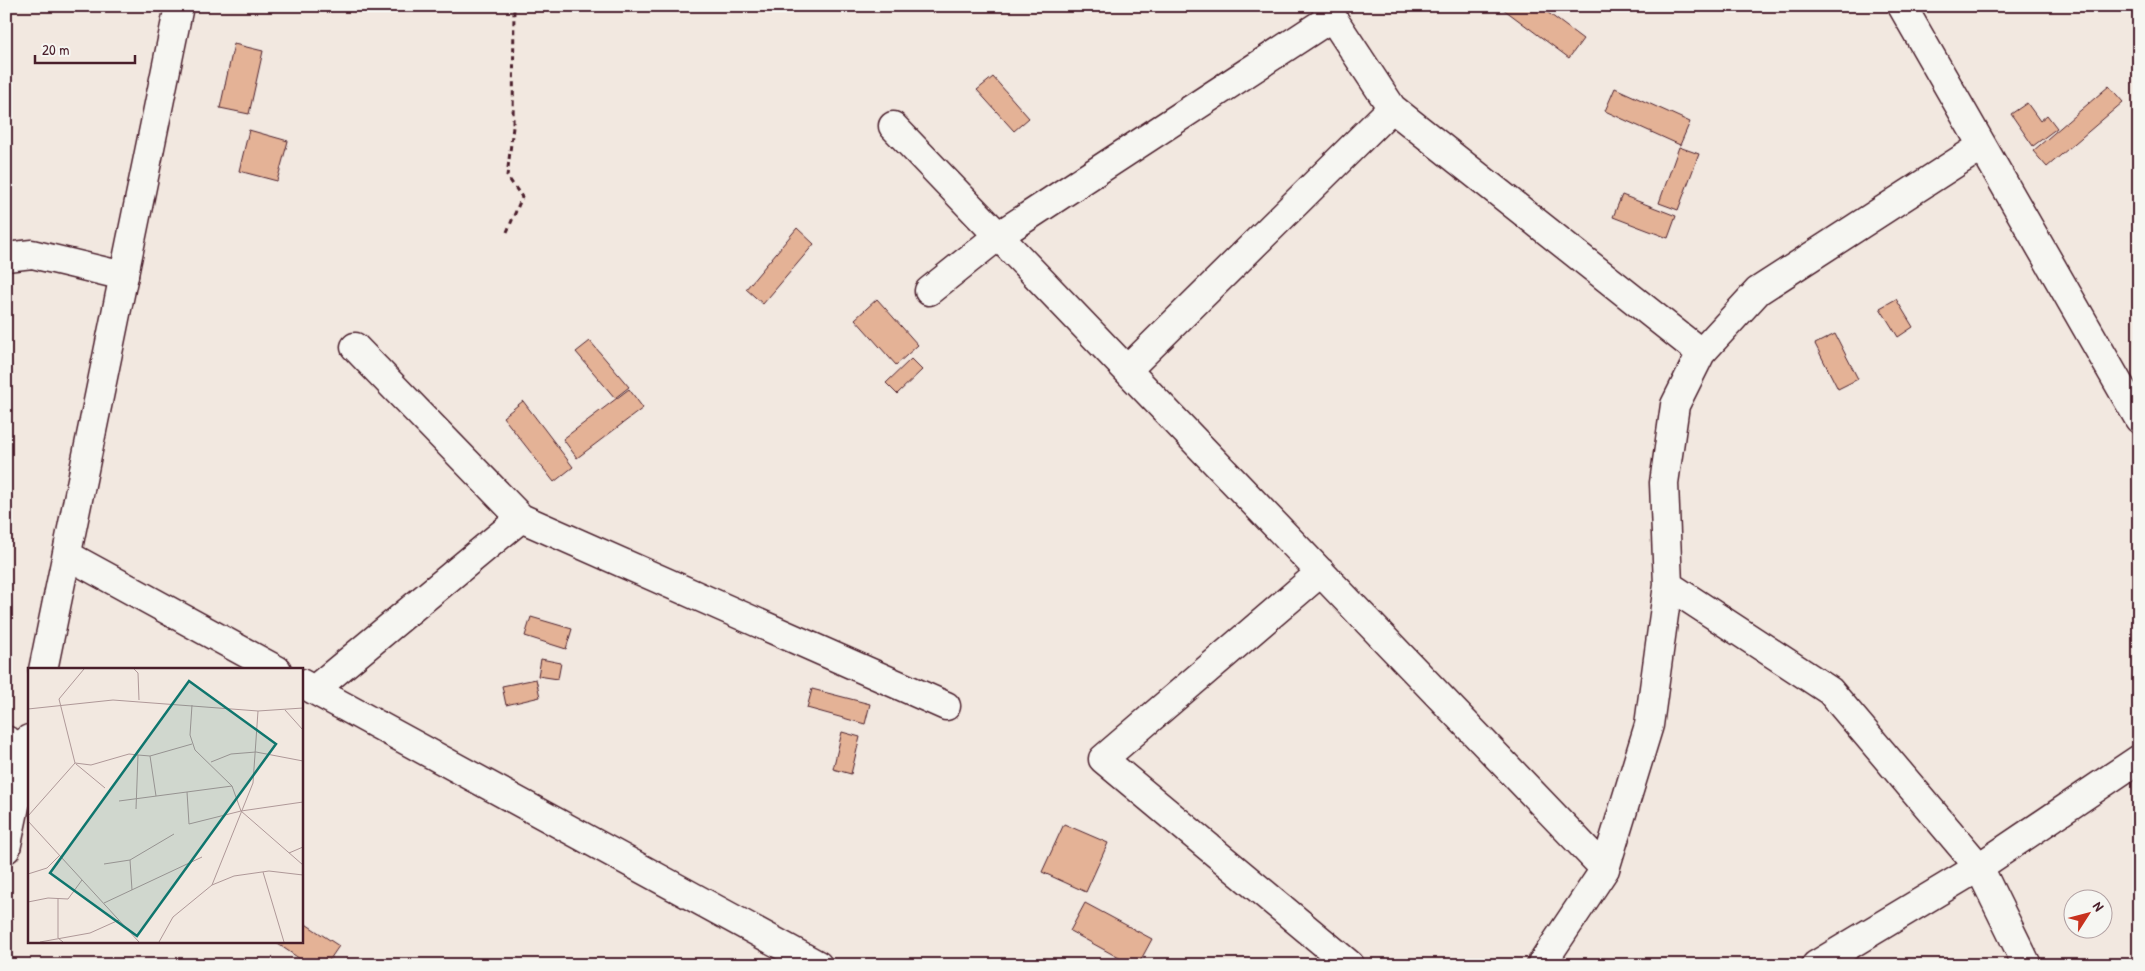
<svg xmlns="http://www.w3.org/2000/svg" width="2145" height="971" font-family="'Patrick Hand',sans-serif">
  <rect width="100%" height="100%" fill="#f2e8e0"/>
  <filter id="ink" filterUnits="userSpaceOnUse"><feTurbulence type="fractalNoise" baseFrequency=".02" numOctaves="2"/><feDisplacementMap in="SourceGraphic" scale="10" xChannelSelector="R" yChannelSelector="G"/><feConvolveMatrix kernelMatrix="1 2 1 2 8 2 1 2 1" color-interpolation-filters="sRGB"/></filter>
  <g filter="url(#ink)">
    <path fill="#e4b296" stroke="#4a1f2b" d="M1503 6H1539L1583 39 1569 58 1502 8Z
      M234 44 263 51 249 114 220 108Z
      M993 77 1029 118 1014 131 977 90Z
      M2109 86 2123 102 2047 167 2033 151Z
      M1615 88 1690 122 1680 145 1605 111Z
      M2027 103 2040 121 2047 115 2057 128 2033 146 2011 114Z
      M249 130 288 141 277 181 239 171Z
      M1679 147 1699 154 1678 210 1659 203Z
      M1622 195 1676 216 1668 238 1613 217Z
      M797 228 814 244 763 304 746 289Z
      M877 299 918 345 896 365 855 319Z
      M1896 299 1913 327 1898 337 1880 308Z
      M1835 334 1858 379 1838 389 1815 344Z
      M590 341 629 387 615 398 576 352Z
      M911 359 922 370 897 394 886 383Z
      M629 389 643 408 577 458 563 439Z
      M523 401 573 467 554 482 503 417Z
      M531 617 572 629 566 649 525 636Z
      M541 659 561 663 558 679 538 676Z
      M536 679 540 697 506 705 502 686Z
      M812 689 870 704 865 724 807 708Z
      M842 732 860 737 851 774 833 769Z
      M1064 824 1108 843 1086 892 1042 872Z
      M1085 903 1152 939 1138 965H1132L1070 931Z
      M301 921 339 946 326 965H309L275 942H301Z"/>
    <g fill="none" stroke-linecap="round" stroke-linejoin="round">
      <g stroke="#4a1f2b" stroke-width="31">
        <path id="minor" d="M1902 6 2139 419
          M1332 17 1392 108 1701 353
          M893 126 1605 869
          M6 257 32 254 124 276
          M929 291 998 236 1332 17 1326 6
          M355 347 521 518 946 706
          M1127 370 1392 108
          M67 555 277 670
          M1321 572 1103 759 1350 965
          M1668 585 1830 691 1979 867 2027 965
          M301 683 818 965
          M314 690 521 518
          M6 740 26 750
          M1541 965 1605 869 1649 725 1668 585 1664 483 1675 405 1701 353 1758 291 1982 146
          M1816 965 1979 867 2139 759"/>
      </g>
      <g stroke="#4a1f2b" stroke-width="31">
        <path id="major" d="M43 670 179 6
          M6 849 29 739"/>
      </g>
      <path stroke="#4a1f2b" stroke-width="3" stroke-dasharray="5 4" stroke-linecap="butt" d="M507 232 522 197 507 176 513 127 514 6"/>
      <use href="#minor" stroke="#f6f6f2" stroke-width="28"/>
      <use href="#major" stroke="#f6f6f2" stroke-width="28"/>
    </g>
  </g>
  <g transform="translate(28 668)">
    <rect width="275" height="275" fill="#f2e8e0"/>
    <path fill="none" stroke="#af9898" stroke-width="1" d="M106 1 110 5 111 32M164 37 162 67 167 82 204 118 213 143 275 197M0 41 85 32 230 43 275 40M257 42 275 62M110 87 122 88 164 76M122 88 128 128M183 94 203 86 228 84 275 93M47 95 63 97 101 86 110 87 108 141M48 96 77 120M159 124 161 156 213 143 275 134M91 133 204 118M0 148 47 95 31 31 56 1M0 153 111 274M261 185 275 179M102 192 104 222M76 196 102 192 146 166M235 204 256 274M0 206 19 200 32 187M184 217 206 208 241 203 275 207M30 230V270L35 274M0 234 20 230 40 231 54 212M76 235 174 189M12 274 62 265 91 252M131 274 145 249 184 217 225 115 230 43"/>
    <path fill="#0f766e" fill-opacity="0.15" stroke="#0f766e" stroke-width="2.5" d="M161 13 248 76 109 268 22 205Z"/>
    <rect width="275" height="275" fill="none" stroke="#4a1f2b" stroke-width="2.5"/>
  </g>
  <rect width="2145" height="971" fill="none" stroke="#f6f6f2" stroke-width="25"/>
  <rect x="12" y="12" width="2120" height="946" fill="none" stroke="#4a1f2b" stroke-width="2" filter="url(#ink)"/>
  <g transform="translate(2088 914) rotate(54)"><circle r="24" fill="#f6f6f2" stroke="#b1a0a2"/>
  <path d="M0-4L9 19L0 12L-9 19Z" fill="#c8321e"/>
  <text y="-8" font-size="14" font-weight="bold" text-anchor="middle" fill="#4a1f2b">N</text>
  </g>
  <path d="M35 55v8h100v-8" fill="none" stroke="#4a1f2b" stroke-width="2.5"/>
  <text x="42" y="55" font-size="15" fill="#4a1f2b" stroke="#f6f6f2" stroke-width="4" paint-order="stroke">20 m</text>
</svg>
